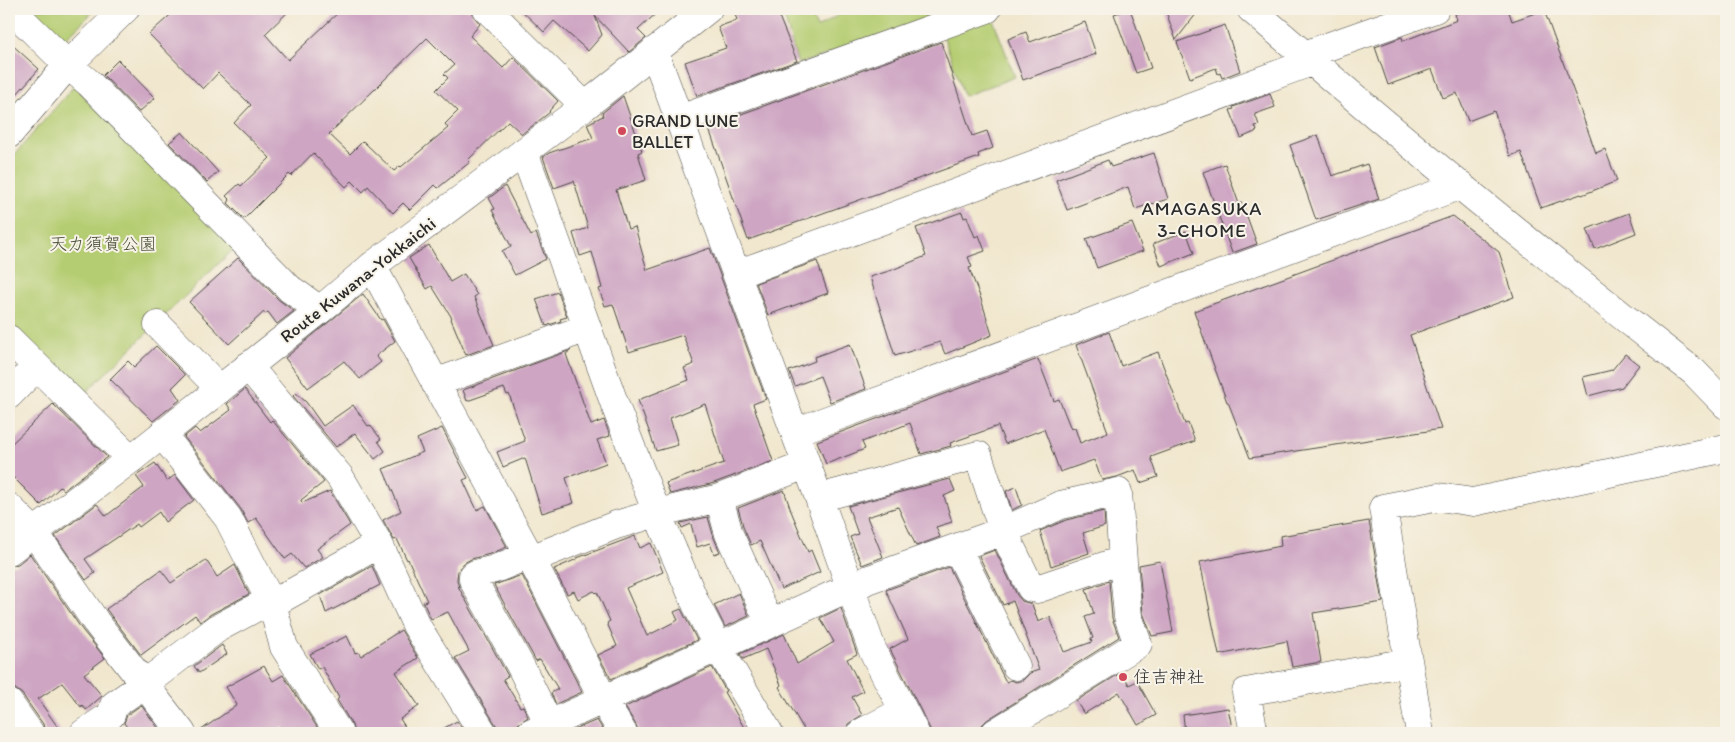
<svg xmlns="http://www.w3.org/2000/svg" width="1735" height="742" font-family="Itim,'Klee One',sans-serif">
  <rect width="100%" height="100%" fill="#f7f3e8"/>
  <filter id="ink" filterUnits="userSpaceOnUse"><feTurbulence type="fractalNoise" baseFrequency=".02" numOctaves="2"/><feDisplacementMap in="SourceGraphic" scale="10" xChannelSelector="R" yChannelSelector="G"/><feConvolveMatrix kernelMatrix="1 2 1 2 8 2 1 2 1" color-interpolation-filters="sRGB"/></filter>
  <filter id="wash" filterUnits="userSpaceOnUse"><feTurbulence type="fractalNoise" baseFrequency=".0096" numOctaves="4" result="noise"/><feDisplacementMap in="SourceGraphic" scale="20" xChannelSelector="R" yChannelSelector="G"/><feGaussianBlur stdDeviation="1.12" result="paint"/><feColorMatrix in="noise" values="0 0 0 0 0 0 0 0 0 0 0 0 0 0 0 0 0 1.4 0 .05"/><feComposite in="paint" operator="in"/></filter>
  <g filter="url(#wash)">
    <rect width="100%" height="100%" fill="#f1e7ce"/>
    <path fill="#b5cd72" stroke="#707c4e" d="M32 9H96L63 41Z
      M782 9H809L817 28 848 9H967L798 64Z
      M991 14 1015 77 964 96 942 32Z
      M74 86 239 244 79 399 9 326V161Z"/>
    <g id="blocks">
      <path fill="#cea5c3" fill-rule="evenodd" d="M177 9H291L265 34 288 60 342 9H472V14L480 24 470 36 503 68 513 57 558 101 549 111 550 112 522 134 508 121 468 160 470 162 438 188 435 185 410 210 403 203 393 213 368 186 363 192 352 181 346 187 313 153 291 176 289 174 244 219 228 203 230 200 226 196 239 184 241 186 270 158 234 123 251 105 218 73 203 89 149 34ZM427 38 454 65 444 74 448 78 436 90 458 111 445 124 448 128 401 167 400 166 394 171 363 141 350 154 329 134Z
        M520 9H661L638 30 646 38 629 52 595 16 602 35 588 51 554 21 544 32Z
        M733 9H776L797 61 697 96 685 62 726 48 718 27 737 20Z
        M1130 9 1151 68 1136 73 1114 14Z
        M1165 9H1200L1176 40Z
        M1469 9H1508L1512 21 1544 10 1596 153 1605 149 1617 181 1582 195 1581 194 1541 208 1521 152 1510 156 1494 111 1468 121 1457 93 1443 98 1432 69 1388 85 1375 47 1402 37 1403 41 1457 20 1455 14Z
        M1085 22 1096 54 1023 80 1008 39 1026 32 1030 42Z
        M1225 25 1240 71 1222 78 1220 73 1218 74 1216 68 1190 78 1177 42Z
        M9 42 39 69 9 103Z
        M941 42 972 136 987 131 993 148 978 154 979 157 748 240 708 126Z
        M118 60 155 98 139 112 103 75Z
        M1270 94 1275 107 1255 114 1259 125 1255 126 1257 131 1241 138 1230 110 1234 109 1233 107Z
        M623 96 642 151 638 153 646 180 616 190 628 229 635 227 647 270 710 248 766 399 753 404 773 461 714 483 670 494 666 483 724 463 705 404 670 418 678 445 656 451 638 400 689 380 684 368 694 364 683 335 629 352 613 304 605 306 599 289 602 288 592 252 580 256 573 233 588 228 574 181 554 188 543 157 549 153 593 138 587 124 603 116 602 113Z
        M182 132 218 172 207 182 169 143Z
        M1318 135 1332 176 1367 164 1379 199 1316 220 1290 145Z
        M1154 153 1168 199 1135 209 1128 187 1067 210 1056 180 1108 160 1111 167Z
        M1225 164 1239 204 1242 203 1257 244 1232 253 1203 172Z
        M505 186 531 236 536 233 546 259 515 275 502 251 511 246 492 210 495 209 489 198Z
        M962 212 964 218 967 217 975 237 979 235 985 251 968 257 972 267 969 268 981 299 992 335 945 354 940 342 895 356 870 277 892 270 926 256 916 228Z
        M1629 213 1636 233 1595 249 1587 229Z
        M1453 216 1499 252 1514 297 1410 335 1441 429 1250 458 1228 402H1227L1194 311Z
        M1132 223 1143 251 1097 268 1086 239Z
        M1186 231 1194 253 1161 266 1153 244Z
        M429 245 450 282 464 274 477 295 474 297 494 345 466 355 451 319 452 318 432 286 427 289 409 258Z
        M238 258 279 300 294 311 277 324 268 312 265 314 264 312 229 344 189 302Z
        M817 261 828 293 768 315 756 283Z
        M558 292 567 317 560 319 561 321 546 326 536 299Z
        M363 294 381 320 383 319 395 341 376 356 381 362 360 379 344 361 308 388 285 358Z
        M1109 332 1121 366 1158 352 1185 424 1188 423 1195 441 1151 457 1158 477 1140 483 1135 470 1117 477 1102 480 1094 460 1060 472 1044 429 1005 444 998 426 950 443 951 446 921 454 910 423 862 442 865 449 826 464 817 441 1038 359 1054 401 1059 399 1071 429 1075 428 1080 443 1108 432 1076 345Z
        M850 344 866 389 830 402 820 376 795 386 789 371 815 361 814 357Z
        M156 346 185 375 172 388 180 400 153 421 110 379 128 361 134 367Z
        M571 350 566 354 591 425 604 420 610 436 597 440 606 463 566 478 574 503 542 513 525 458 503 467 497 452 525 441 509 394 507 395 504 388 467 401 463 390Z
        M1625 354 1639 365 1622 387 1588 396 1583 377 1612 370Z
        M245 389 270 422 272 420 324 482 301 500 302 503 330 491 350 525 317 549 323 557 304 568 292 554 285 559 256 518 248 523 240 508 184 437 195 428 200 433 231 410 227 404Z
        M296 393 306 402 323 426 353 405 368 426 370 425 381 439 378 441 385 451 375 459 355 433 336 447 293 396Z
        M53 404 107 457 64 490 60 487 41 505 9 473V446Z
        M442 428 468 478 463 480 477 510 485 506 507 547 490 554 471 559 464 563 458 570 457 580 459 588 508 676 503 679 520 707 523 706 528 717 518 724 515 733H499L496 725 455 658 469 651 448 612 431 619 423 602 427 601 408 559 407 560 397 539 394 540 383 520 401 511 383 469 423 452 417 439Z
        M155 463 167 481 175 475 194 500 165 522 159 512 139 527 137 524 85 559 95 573 86 580 55 536 97 504 106 516 144 487 136 476Z
        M950 479 955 491 944 496 952 522 936 527 940 537 916 546 898 507 867 517 883 557 862 565 850 537 858 534 848 506Z
        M1016 487 1022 505 1012 510 1006 491Z
        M784 490 791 511 808 552 811 550 820 572 781 589 760 541 751 545 744 529 738 508Z
        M1104 511 1105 526 1083 533 1089 553 1051 566 1040 531 1066 520Z
        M708 517 714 538 720 552 714 554 710 543 697 547 691 524 682 528 680 523Z
        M1369 521 1383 602 1313 613 1321 662 1292 667 1287 641 1219 655 1200 562 1281 546 1280 536Z
        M635 536 640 548 651 543 663 572 626 588 647 636 678 620 674 612 681 609 697 640 611 679 598 655 617 646 607 623 610 621 597 592 596 593 594 591 578 599 574 591 567 594 554 569 577 559V558Z
        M995 550 1017 595 1022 601 1032 604 1038 622 1050 617 1064 652 1092 642 1091 639 1093 638 1085 617 1094 614 1086 589 1109 581 1112 618 1119 637 987 720 982 725 979 733H932L890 649 908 639 886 590 949 567 1006 682 1011 680 1016 682 1023 680 1030 673 1039 670 1013 601 1003 605 979 556Z
        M30 554 83 631 105 658 84 674 102 696 86 710 82 705 81 707 62 683 38 699 62 733H45L43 724 22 694 14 688 9 680V566L18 564Z
        M206 560 217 577 235 565 249 594 211 614 200 622 195 615 141 655 106 609 161 570 171 583Z
        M1160 561 1173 632 1152 636 1143 613 1139 565Z
        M372 566 380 585 326 613 320 595Z
        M522 575 582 692 556 704 551 693 558 689 540 659 536 661 494 585Z
        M739 593 749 616 725 627 714 605Z
        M841 608 857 654 847 659 863 691 852 697 862 715 848 724 846 733H806L779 687 781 685 766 649 743 659 740 654 784 634 797 664 834 642 820 618Z
        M401 630 418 658 396 672 419 706 400 719 409 733H354L352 725 337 700 339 698 322 667 318 669 310 654 347 636 355 653 358 652 361 656Z
        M222 645 227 654 199 673 194 666Z
        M264 666 273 681 283 675 321 733H285L282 727 272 733H197L237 705 226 687Z
        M712 667 726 691 724 692 747 733H639L636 725 625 707Z
        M1122 672 1129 685 1137 681 1156 715 1138 725 1119 692 1084 714 1076 701Z
        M141 705 162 733H131L124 723 127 715Z
        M1228 708 1233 733H1185L1183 715Z
        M597 720 605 733H567Z
        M457 721 465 733H435Z"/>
    </g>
  </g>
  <g filter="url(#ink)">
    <use href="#blocks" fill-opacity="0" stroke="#494743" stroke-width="1"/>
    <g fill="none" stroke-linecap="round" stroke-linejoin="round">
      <g stroke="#494743" stroke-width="29">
        <path id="minor" d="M11 9 68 65 89 83 290 289 320 310
          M487 9 585 106
          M1251 9C1395 134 1543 255 1694 372L1726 405
          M654 51 819 498 872 649 915 733
          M1304 55 1435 9
          M680 119 987 9
          M9 134 68 65 125 9
          M524 152 616 408 657 513 696 604 718 647 769 733
          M372 266 529 555 603 698
          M737 274 1311 62
          M158 325 220 389
          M9 339 131 459
          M248 366 340 477 379 544 416 625 483 733
          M435 383 587 328
          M9 395 36 367
          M795 432 1461 185
          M162 434 228 518 272 604 284 647 339 733
          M719 498 729 534 770 624
          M9 507 34 532 96 622 182 733
          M957 548 1016 666
          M529 555 495 569 475 574 473 576V580L521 667 549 724
          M531 559 616 525 657 513 719 498 806 465
          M272 604 379 544
          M600 700 606 705 623 733
          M9 703 30 733
          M84 733 111 715 114 705 143 685 218 628 270 600
          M530 733 835 594 851 589 867 580 1003 531 1061 505 1118 492 1123 562 1110 564 1037 589 1031 588 1003 531 978 455 819 498
          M861 733 903 711
          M995 733 1138 644 1128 616 1123 562
          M1254 733 1246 692 1408 662
          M1420 733 1383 508 1439 497 1473 502 1726 448"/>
      </g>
      <g stroke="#494743" stroke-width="29">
        <path id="major" d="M9 551 131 459 320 310 372 266 585 106 708 9"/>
      </g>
      <use href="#minor" stroke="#fff" stroke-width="28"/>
      <use href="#major" stroke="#fff" stroke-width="28"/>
    </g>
  </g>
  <g fill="#d1495b" stroke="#f7f3e8" stroke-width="2">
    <circle cx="622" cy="131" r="5"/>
    <circle cx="1123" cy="677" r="5"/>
  </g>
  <g text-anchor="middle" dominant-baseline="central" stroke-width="4" stroke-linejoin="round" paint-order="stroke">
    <g font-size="18" fill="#2b2b2b" stroke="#f7f3e8" text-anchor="start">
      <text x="632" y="121">GRAND LUNE<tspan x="632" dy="21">BALLET</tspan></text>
      <text x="1133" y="677">住吉神社</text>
    </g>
    <g font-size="18" fill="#4e543d" stroke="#f7f3e8">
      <text x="103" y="244">天カ須賀公園</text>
    </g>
    <g font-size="18" fill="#2b2b2b" stroke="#f7f3e8">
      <text transform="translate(358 280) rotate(-38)">Route Kuwana-Yokkaichi</text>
    </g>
    <g font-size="19" letter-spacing="1" fill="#2b2b2b" stroke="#f7f3e8">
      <text x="1202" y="208">AMAGASUKA<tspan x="1202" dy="22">3-CHOME</tspan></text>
    </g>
  </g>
  <rect width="1735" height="742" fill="none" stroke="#f7f3e8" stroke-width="30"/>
</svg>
